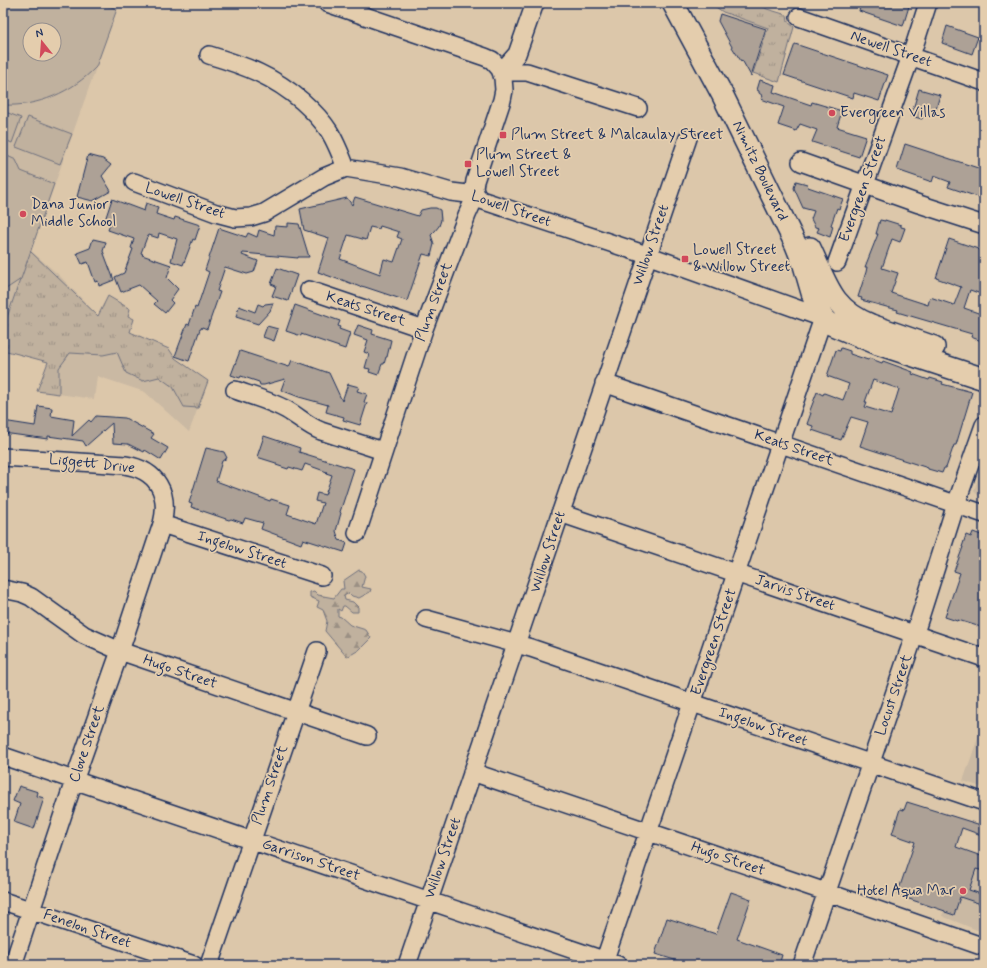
<svg xmlns="http://www.w3.org/2000/svg" width="987" height="968" font-family="Mynerve,sans-serif">
  <defs>
    <pattern id="grass-tufts" width="24" height="20" patternUnits="userSpaceOnUse"><rect width="24" height="20" fill="#c0b19e"/><path d="M3 7l-1-3M5 7V3M7 7l1-3M15 17l-1-3M17 17v-4M19 17l1-3" fill="none" stroke="#9b9084"/></pattern>
    <pattern id="forest-firs" width="22" height="20" patternUnits="userSpaceOnUse"><rect width="22" height="20" fill="#c0b19e"/><path d="M5 1l3.5 6h-7zM16 11l3.5 6h-7z" fill="#9b9084"/></pattern>
  </defs>
  <rect width="100%" height="100%" fill="#dcc7aa"/>
  <filter id="ink" filterUnits="userSpaceOnUse"><feTurbulence type="fractalNoise" baseFrequency=".025" numOctaves="2"/><feDisplacementMap in="SourceGraphic" scale="8" xChannelSelector="R" yChannelSelector="G"/><feConvolveMatrix kernelMatrix="1 2 1 2 8 2 1 2 1" color-interpolation-filters="sRGB"/></filter>
  <g filter="url(#ink)">
    <path fill="#cab9a3" fill-rule="evenodd" d="M3 3H119L31 251 59 275 98 316 108 296 130 309 128 316 134 319 130 332 169 349 175 358 208 381 189 432 145 392 97 376 94 399 37 391 48 362 3 350ZM30 30H54V54H30Z
      M984 460V502L974 491Z
      M981 729 984 730V788L963 781Z
      M960 863 984 871V931L982 932 942 916Z"/>
    <path fill="url(#grass-tufts)" stroke="#6e707e" d="M710 3H757L767 9 787 15 788 22 794 27 779 82 753 73 768 28 723 12Z
      M30 251 98 316 108 296 130 309 128 316 134 319 130 332 169 349 175 358 208 381 198 408 184 407 173 387 159 377 143 381 126 373 117 352 103 355 70 353 59 368V394L37 391 48 362 3 350V329Z"/>
    <path fill="url(#forest-firs)" stroke="#6e707e" d="M359 570 362 571 365 576 362 587 371 589 370 592 359 598 352 596 349 593 344 596 345 600 353 602 358 607V612H352L345 606H343L341 611 338 609V616L341 617 350 625 366 630 371 638 359 650 347 657 325 631 327 621 323 610 317 607 319 601 310 597V592L314 591 318 595 334 598 341 589H344L343 581Z"/>
    <path fill="#c0b19e" stroke="#6e707e" fill-rule="evenodd" d="M3 3H100L117 9 96 67C72 92 38 107 3 105ZM30 30H54V54H30Z
      M3 111 21 118 12 143 3 139Z
      M28 117 72 134 60 164 16 147Z
      M3 154 16 160 21 171 54 184 21 279 3 291Z"/>
    <path fill="#ada196" stroke="#1b2f5e" fill-rule="evenodd" d="M861 3H910L903 26 859 11Z
      M720 14 766 29 751 76 742 60 741 61 732 47 718 21Z
      M947 26 978 37 972 54 942 43Z
      M795 44 888 75 879 101 854 93 853 98 784 75Z
      M760 80 775 85 773 92 811 105 812 102 842 111 837 127 866 136 859 157 812 142 817 130 800 124 796 131 778 125 784 107 761 99 763 96 759 93V91L757 90Z
      M919 89 940 95 935 112 925 109 922 119 911 116Z
      M905 144 984 170V199L948 187 950 182 934 176 932 182 897 170Z
      M88 155 103 159 111 165 102 176 111 191 93 201 77 197Z
      M796 181 807 184 808 187 843 199 839 209 837 208 831 225 833 226 830 237 817 232 819 228 815 227 811 219 814 211 803 208 794 188Z
      M355 197 418 216 421 210 430 208H436L440 210 441 220 439 226 435 231 431 235 434 244 431 256 423 254 407 301 365 287 361 286 360 287 340 279V280L318 272 329 238 304 230 300 209 347 198 352 205ZM380 226 399 232 397 237 402 239 394 262 384 259 380 274 340 259 348 235 366 240 370 227 379 229Z
      M112 199 144 211 146 203 158 207 156 214 174 220 175 217 200 225 195 240 193 239 183 265 171 261 177 239 159 233 158 238 149 235 148 237H147L141 253 143 254 142 255 171 265 167 278 178 289 170 300 173 303 165 313 154 304 157 301 139 285 121 292 115 277 124 273 133 249 131 248 134 239 108 230 111 222 105 220Z
      M880 220 885 221V220L901 225V227L905 228 900 242 892 239 882 268 898 273 891 293 928 305 930 297 954 305 961 287 936 278 949 239 984 251V295L970 290 964 308 984 315V342L971 337 972 334 897 312 898 310 894 309 861 300 862 298 858 297 866 272 867 267H865L878 234H876Z
      M288 223 299 224 309 257H298V258L243 253 242 255 258 261 254 272 247 274 225 267 217 291 220 292 207 329 202 327 201 329H200L189 361 175 356 187 324 189 325 195 307 197 308 209 272 205 270 219 228 246 237 248 233 257 237 259 230 274 235 275 226 288 227Z
      M93 239 106 242 103 251 114 280 99 286 98 281 95 282 88 262 82 264 77 253 90 248Z
      M277 268 297 275 288 301 272 296 276 286 271 284Z
      M273 303 270 311 258 324 236 317 239 306 255 312 258 304 263 306 265 304Z
      M295 305 340 321 338 326 340 327 339 329 350 333 345 349 301 334V336L286 331Z
      M358 325 373 330 372 334 391 340 387 357H386L384 364H382L378 375 369 372 370 369 365 368 369 354 364 352 368 340 354 335Z
      M267 326 278 329 274 341 263 337Z
      M841 348 850 351V354L868 360 869 358 882 363 883 361 913 372 912 374 929 380 930 378 943 382 942 384 972 392 956 445H954L946 468H944L942 473 928 469V468L860 446 868 422 851 417 841 440 812 430 813 426 807 424 811 413H809L817 392 823 395 824 393 843 400 849 384 827 376 836 350 840 351ZM873 380 899 389 891 415 865 407 867 402H865Z
      M240 351 289 367 292 360 329 373 342 401 348 384 359 387 357 391 367 394 364 402 367 403 360 425 343 420 344 417 326 412 328 405 299 397 281 390 285 379 264 385H260L259 382 241 376 240 378 231 375Z
      M38 406 52 408 51 416 74 420 72 436 89 420 91 422 96 416 125 418 154 434 151 438 168 448 161 460 145 450 144 452 128 444 113 443 112 423 86 446 83 441 48 436V439L3 433V421L35 426Z
      M264 436 300 448 299 452 354 469 340 512 341 513 336 531 339 540 347 543 344 552 303 539 301 544 261 529 263 523 245 518 243 523 231 519 229 520 191 507 192 504 189 503 206 448 224 452 227 458 222 461 216 481 270 501 271 499 290 505 287 514 316 524 323 503 315 501 317 493 325 495 332 475 326 473 327 472 305 464 302 471 289 467 288 469 276 465V463L257 457Z
      M973 532 984 536V628L958 620 957 621 945 617 960 573 954 571 963 547H962L966 535 971 537Z
      M19 786 38 792 37 796 44 798 34 829 14 822 20 804 13 801Z
      M907 802 984 826V836L962 828 956 847 984 857V871L976 869 969 890 984 895V905L960 897 954 915 945 912V911L897 895 915 842 892 834 900 809 904 810Z
      M731 892 751 899 737 939 782 955 779 965H691L655 954 667 918 716 934Z"/>
    <g fill="none" stroke-linecap="round" stroke-linejoin="round">
      <g stroke="#1b2f5e" stroke-width="20">
        <path id="minor" d="M327 3 485 57 492 60 500 69 503 78 504 90 502 100 475 181 474 188 476 195 467 215 424 329 357 533
          M799 17 984 82
          M209 55C246 66 273 76 302 101 312 110 322 120 329 131 336 142 341 155 346 168
          M501 72H527L638 108
          M501 72 517 54 535 3
          M801 162 919 204 984 225
          M134 182 216 213 235 218 251 217 264 213 324 177 346 168 400 177 451 192 476 195 481 200 647 255 823 318 603 965
          M837 262 911 56 928 3
          M309 290 424 329
          M604 383 984 514
          M235 390C252 396 271 401 287 410 299 417 308 426 321 431L383 451
          M3 457 125 465C157 470 170 493 162 524L120 651 74 781 13 965
          M560 513 984 658
          M162 524 322 576
          M3 589 22 593 31 597 84 635 120 651 367 736
          M426 619 531 648 984 802
          M3 756 618 965
          M472 772 826 892 984 947
          M3 901 194 965
          M209 965 317 651
          M407 965 688 138
          M802 965 915 633 956 504 984 425"/>
      </g>
      <g stroke="#1b2f5e" stroke-width="24">
        <path id="major" d="M673 3 722 94 796 245 804 265 815 303 823 318 828 323 878 344 984 379
          M810 248C827 284 831 309 871 325L934 347"/>
      </g>
      <use href="#minor" stroke="#e4cdad" stroke-width="17"/>
      <use href="#major" stroke="#e4cdad" stroke-width="21"/>
    </g>
  </g>
  <g fill="#d1495b" stroke="#e4cdad" stroke-width="1.5">
    <circle cx="832" cy="113" r="4"/>
    <rect x="499" y="131" width="8" height="8" rx="2"/>
    <rect x="464" y="160" width="8" height="8" rx="2"/>
    <circle cx="23" cy="214" r="4"/>
    <rect x="681" y="255" width="8" height="8" rx="2"/>
    <circle cx="963" cy="891" r="4"/>
  </g>
  <g text-anchor="middle" dominant-baseline="central" stroke-width="3.5" stroke-linejoin="round" paint-order="stroke">
    <g font-size="15" fill="#1b2f5e" stroke="#e4cdad">
      <text transform="translate(891 49) rotate(19)">Newell Street</text>
      <text transform="translate(760 171) rotate(64)">Nimitz Boulevard</text>
      <text transform="translate(863 189) rotate(-70)">Evergreen Street</text>
      <text transform="translate(185 201) rotate(19)">Lowell Street</text>
      <text transform="translate(511 209) rotate(19)">Lowell Street</text>
      <text transform="translate(651 245) rotate(-71)">Willow Street</text>
      <text transform="translate(434 302) rotate(-70)">Plum Street</text>
      <text transform="translate(366 309) rotate(18)">Keats Street</text>
      <text transform="translate(794 448) rotate(19)">Keats Street</text>
      <text transform="translate(92 464) rotate(6)">Liggett Drive</text>
      <text transform="translate(242 550) rotate(18)">Ingelow Street</text>
      <text transform="translate(548 552) rotate(-72)">Willow Street</text>
      <text transform="translate(795 593) rotate(19)">Jarvis Street</text>
      <text transform="translate(714 642) rotate(-71)">Evergreen Street</text>
      <text transform="translate(180 672) rotate(19)">Hugo Street</text>
      <text transform="translate(894 695) rotate(-71)">Locust Street</text>
      <text transform="translate(763 727) rotate(19)">Ingelow Street</text>
      <text transform="translate(87 744) rotate(-71)">Clove Street</text>
      <text transform="translate(270 785) rotate(-71)">Plum Street</text>
      <text transform="translate(443 858) rotate(-71)">Willow Street</text>
      <text transform="translate(728 859) rotate(19)">Hugo Street</text>
      <text transform="translate(311 860) rotate(19)">Garrison Street</text>
      <text transform="translate(87 929) rotate(19)">Fenelon Street</text>
    </g>
    <g font-size="15" fill="#1b2f5e" stroke="#e4cdad" text-anchor="start">
      <text x="840" y="113">Evergreen Villas</text>
      <text x="511" y="135">Plum Street &amp; Malcaulay Street</text>
      <text x="476" y="155">Plum Street &amp;<tspan x="476" dy="17">Lowell Street</tspan></text>
      <text x="31" y="205">Dana Junior<tspan x="31" dy="17">Middle School</tspan></text>
      <text x="693" y="250">Lowell Street<tspan x="693" dy="17">&amp; Willow Street</tspan></text>
      <text x="955" y="891" text-anchor="end">Hotel Aqua Mar</text>
    </g>
  </g>
  <rect width="987" height="968" fill="none" stroke="#e4cdad" stroke-width="16"/>
  <rect x="8" y="8" width="971" height="952" fill="none" stroke="#1b2f5e" stroke-width="1.5" filter="url(#ink)"/>
  <g transform="translate(42 42) rotate(343)"><circle r="19" fill="#e4cdad" stroke="#948e8d"/>
  <path d="M0-3L7 15L0 10L-7 15Z" fill="#d1495b"/>
  <text y="-6" font-size="11" font-weight="bold" text-anchor="middle" fill="#1b2f5e">N</text>
  </g>
</svg>
